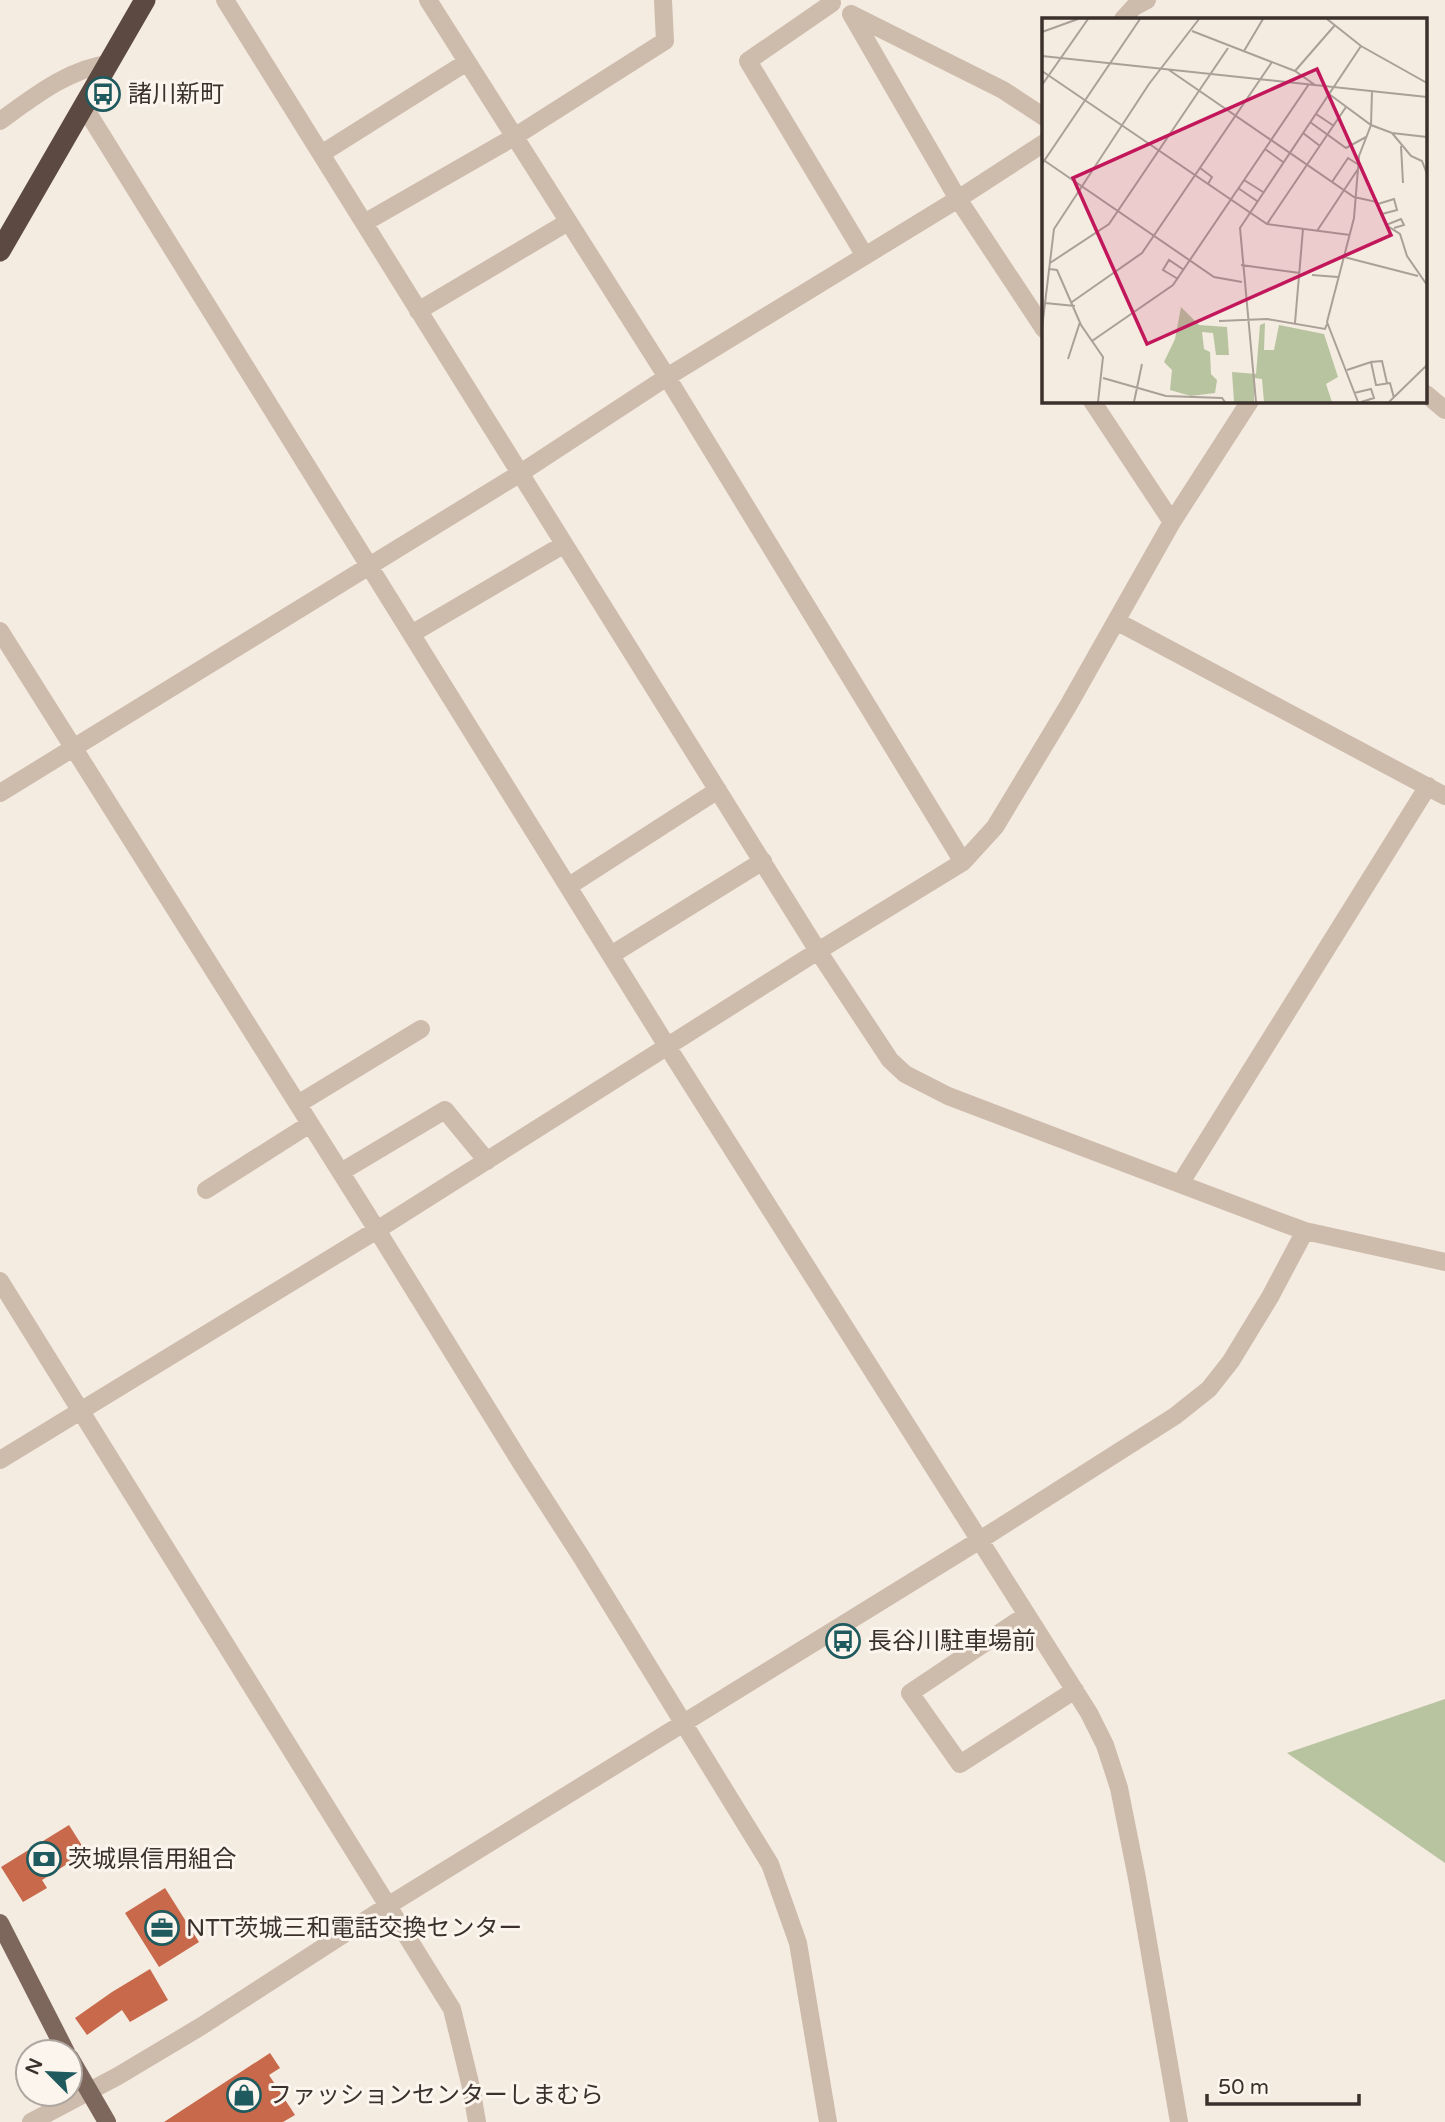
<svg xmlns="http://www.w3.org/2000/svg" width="1445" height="2122" font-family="'Varela Round','Noto Sans JP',sans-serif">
  <rect width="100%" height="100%" fill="#f4ebe1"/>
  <path fill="#b8c4a0" d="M1445 1699V1863L1287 1753Z"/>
  <path fill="#c8694b" d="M69 1825 86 1852 42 1880 47 1888 23 1902 1 1867Z
    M165 1888 199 1942 159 1967 125 1913Z
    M150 1969 168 2000 130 2022 122 2010 87 2035 75 2018 112 1992Z
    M270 2053 280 2068 269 2075 295 2115 283 2122H164Z"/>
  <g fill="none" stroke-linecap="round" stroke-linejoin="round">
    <path stroke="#cdbbac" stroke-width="18" d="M225 0 818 951 890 1060 905 1074 948 1096 1283 1223 1305 1231 1445 1262
      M428 0 667 377 963 862
      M832 3 748 61 865 256
      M851 14 958 199 1044 329
      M851 14 1003 90 1044 117
      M1123 19 1134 7 1147 0
      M83 105 667 1046 1089 1713 1105 1745 1119 1788 1137 1878 1179 2122
      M0 121C32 98 68 69 108 64
      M321 154 467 62
      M364 223 514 137 665 41 663 0
      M418 311 568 222
      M1426 394 1445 410
      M1092 401 1172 522
      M1116 621 1445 796
      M0 631 377 1230 521 1463 582 1558 770 1864 798 1943 828 2122
      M413 633 563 545
      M0 793 519 474 667 377 958 199 1044 143
      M569 886 718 790
      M611 955 763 861
      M298 1104 421 1029
      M341 1172 445 1110 487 1161
      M1180 1184 1428 786
      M206 1190 310 1124
      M0 1281 452 2009 471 2087 477 2122
      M0 1460 377 1230 818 951 963 862 995 827 1068 706 1172 522 1250 401
      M1025 1616 910 1693 960 1764 1075 1690
      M31 2122 118 2076 200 2027 389 1905 980 1540 1175 1416 1209 1389 1231 1361 1270 1297 1305 1231"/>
    <path stroke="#7d675c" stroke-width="18" d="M0 1923 66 2052
      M70 2058 107 2122"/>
    <path stroke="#5c4a42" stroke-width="21" d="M0 251 145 0"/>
  </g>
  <defs>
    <g id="bus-ring" transform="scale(1.75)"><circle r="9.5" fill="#fbf5ee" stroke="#1f5a5e" stroke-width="1.5"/><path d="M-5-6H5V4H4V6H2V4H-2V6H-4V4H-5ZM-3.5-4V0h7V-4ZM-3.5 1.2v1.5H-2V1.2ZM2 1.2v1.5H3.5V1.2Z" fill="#1f5a5e"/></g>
    <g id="bank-ring" transform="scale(1.75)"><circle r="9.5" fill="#fbf5ee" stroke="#1f5a5e" stroke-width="1.5"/><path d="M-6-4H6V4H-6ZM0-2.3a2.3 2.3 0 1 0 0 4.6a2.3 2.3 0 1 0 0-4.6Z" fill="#1f5a5e"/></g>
    <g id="office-ring" transform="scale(1.75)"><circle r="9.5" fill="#fbf5ee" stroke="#1f5a5e" stroke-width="1.5"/><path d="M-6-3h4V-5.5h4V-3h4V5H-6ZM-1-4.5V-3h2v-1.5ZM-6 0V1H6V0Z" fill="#1f5a5e"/></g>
    <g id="shop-ring" transform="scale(1.75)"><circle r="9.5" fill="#fbf5ee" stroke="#1f5a5e" stroke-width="1.5"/><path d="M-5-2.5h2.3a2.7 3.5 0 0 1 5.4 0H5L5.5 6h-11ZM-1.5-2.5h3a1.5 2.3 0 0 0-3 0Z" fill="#1f5a5e"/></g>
  </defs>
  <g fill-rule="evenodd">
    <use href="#bus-ring" x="103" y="94"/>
    <use href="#bus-ring" x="843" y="1641"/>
    <use href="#bank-ring" x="44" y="1859"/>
    <use href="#office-ring" x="162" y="1928"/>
    <use href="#shop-ring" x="244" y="2095"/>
  </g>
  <g text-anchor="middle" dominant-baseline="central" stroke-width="6" stroke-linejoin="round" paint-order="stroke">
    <g font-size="24" fill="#3b302b" stroke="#fbf5ee" text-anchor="start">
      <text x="128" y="94">諸川新町</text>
      <text x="868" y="1641">長谷川駐車場前</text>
      <text x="68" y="1859">茨城県信用組合</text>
      <text x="186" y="1928">NTT茨城三和電話交換センター</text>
      <text x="268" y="2095">ファッションセンターしまむら</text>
    </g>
  </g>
  <g transform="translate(1042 18)">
    <rect width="385" height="385" fill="#f4ebe1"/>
    <path d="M139 289 157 307 185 309 187 337H174L171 315 160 314 162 331 168 334 169 356 175 362 173 375 149 378 128 372 130 352 122 344 133 321ZM223 305 222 332H232L237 307 282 316 296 359 284 366 290 384H222L220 361 212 360V384H192L190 354 214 356 218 307Z" fill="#b8c4a0"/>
    <path fill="none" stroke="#aaa098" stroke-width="2" d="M285 1 319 28 385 65M150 13 253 53 273 67M0 14 36 1M202 33 221 1M0 38 385 79M127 52 312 179 335 184 344 207 358 216 365 238 385 267M0 53 225 206 308 217M253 53 293 7M0 67 46 1M287 76 329 107 350 115 385 119M274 96 292 108M268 104 304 130 324 119M261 115 278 128M350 115 369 138 380 143 385 156M359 128 361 165M223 131 241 144M0 141 172 259 200 264M0 146 98 1M158 150 170 159 166 166M202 162 221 174M290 164 306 140 317 147M196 170 215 183M336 186 352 181 355 192 340 196M225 206 304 89M344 207 359 201 362 207 352 210M275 213 316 151M302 239 376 258M8 245 67 206 186 30M199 247 258 255M7 251 15 252 39 307 61 339 56 384M270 257 296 259M136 261 121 252 127 242 142 252M30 284 100 235 230 44M3 285 33 288M177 303 225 301 283 311 285 306M253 305 261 211M0 310 12 211 107 66 157 1M50 323 131 267 267 66M26 341 38 304M305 352 329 344M61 360 124 378 180 380 183 384M345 365 340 343 329 344 334 367H335L348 365 352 380M312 375 329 371 332 380 319 384M92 384 100 346M214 384 198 210 319 28M316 384 285 304 312 200 317 138 329 107 330 73M347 384 385 347"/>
    <path fill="#c2185b" fill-opacity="0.15" stroke="#c2185b" stroke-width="3.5" d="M275 51 349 217 105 326 31 160Z"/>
    <rect width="385" height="385" fill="none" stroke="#3b302b" stroke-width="3.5"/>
  </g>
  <g transform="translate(49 2073) rotate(294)"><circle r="33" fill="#fbf5ee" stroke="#aea6a0" stroke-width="2"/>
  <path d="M0-5L12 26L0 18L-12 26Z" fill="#1f5a5e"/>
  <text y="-10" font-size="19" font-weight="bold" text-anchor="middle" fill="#3b302b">N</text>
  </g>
  <path d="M1207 2094v10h152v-10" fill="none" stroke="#3b302b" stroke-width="3.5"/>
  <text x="1218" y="2094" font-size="21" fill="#3b302b" stroke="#fbf5ee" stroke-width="5" paint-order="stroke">50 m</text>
</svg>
